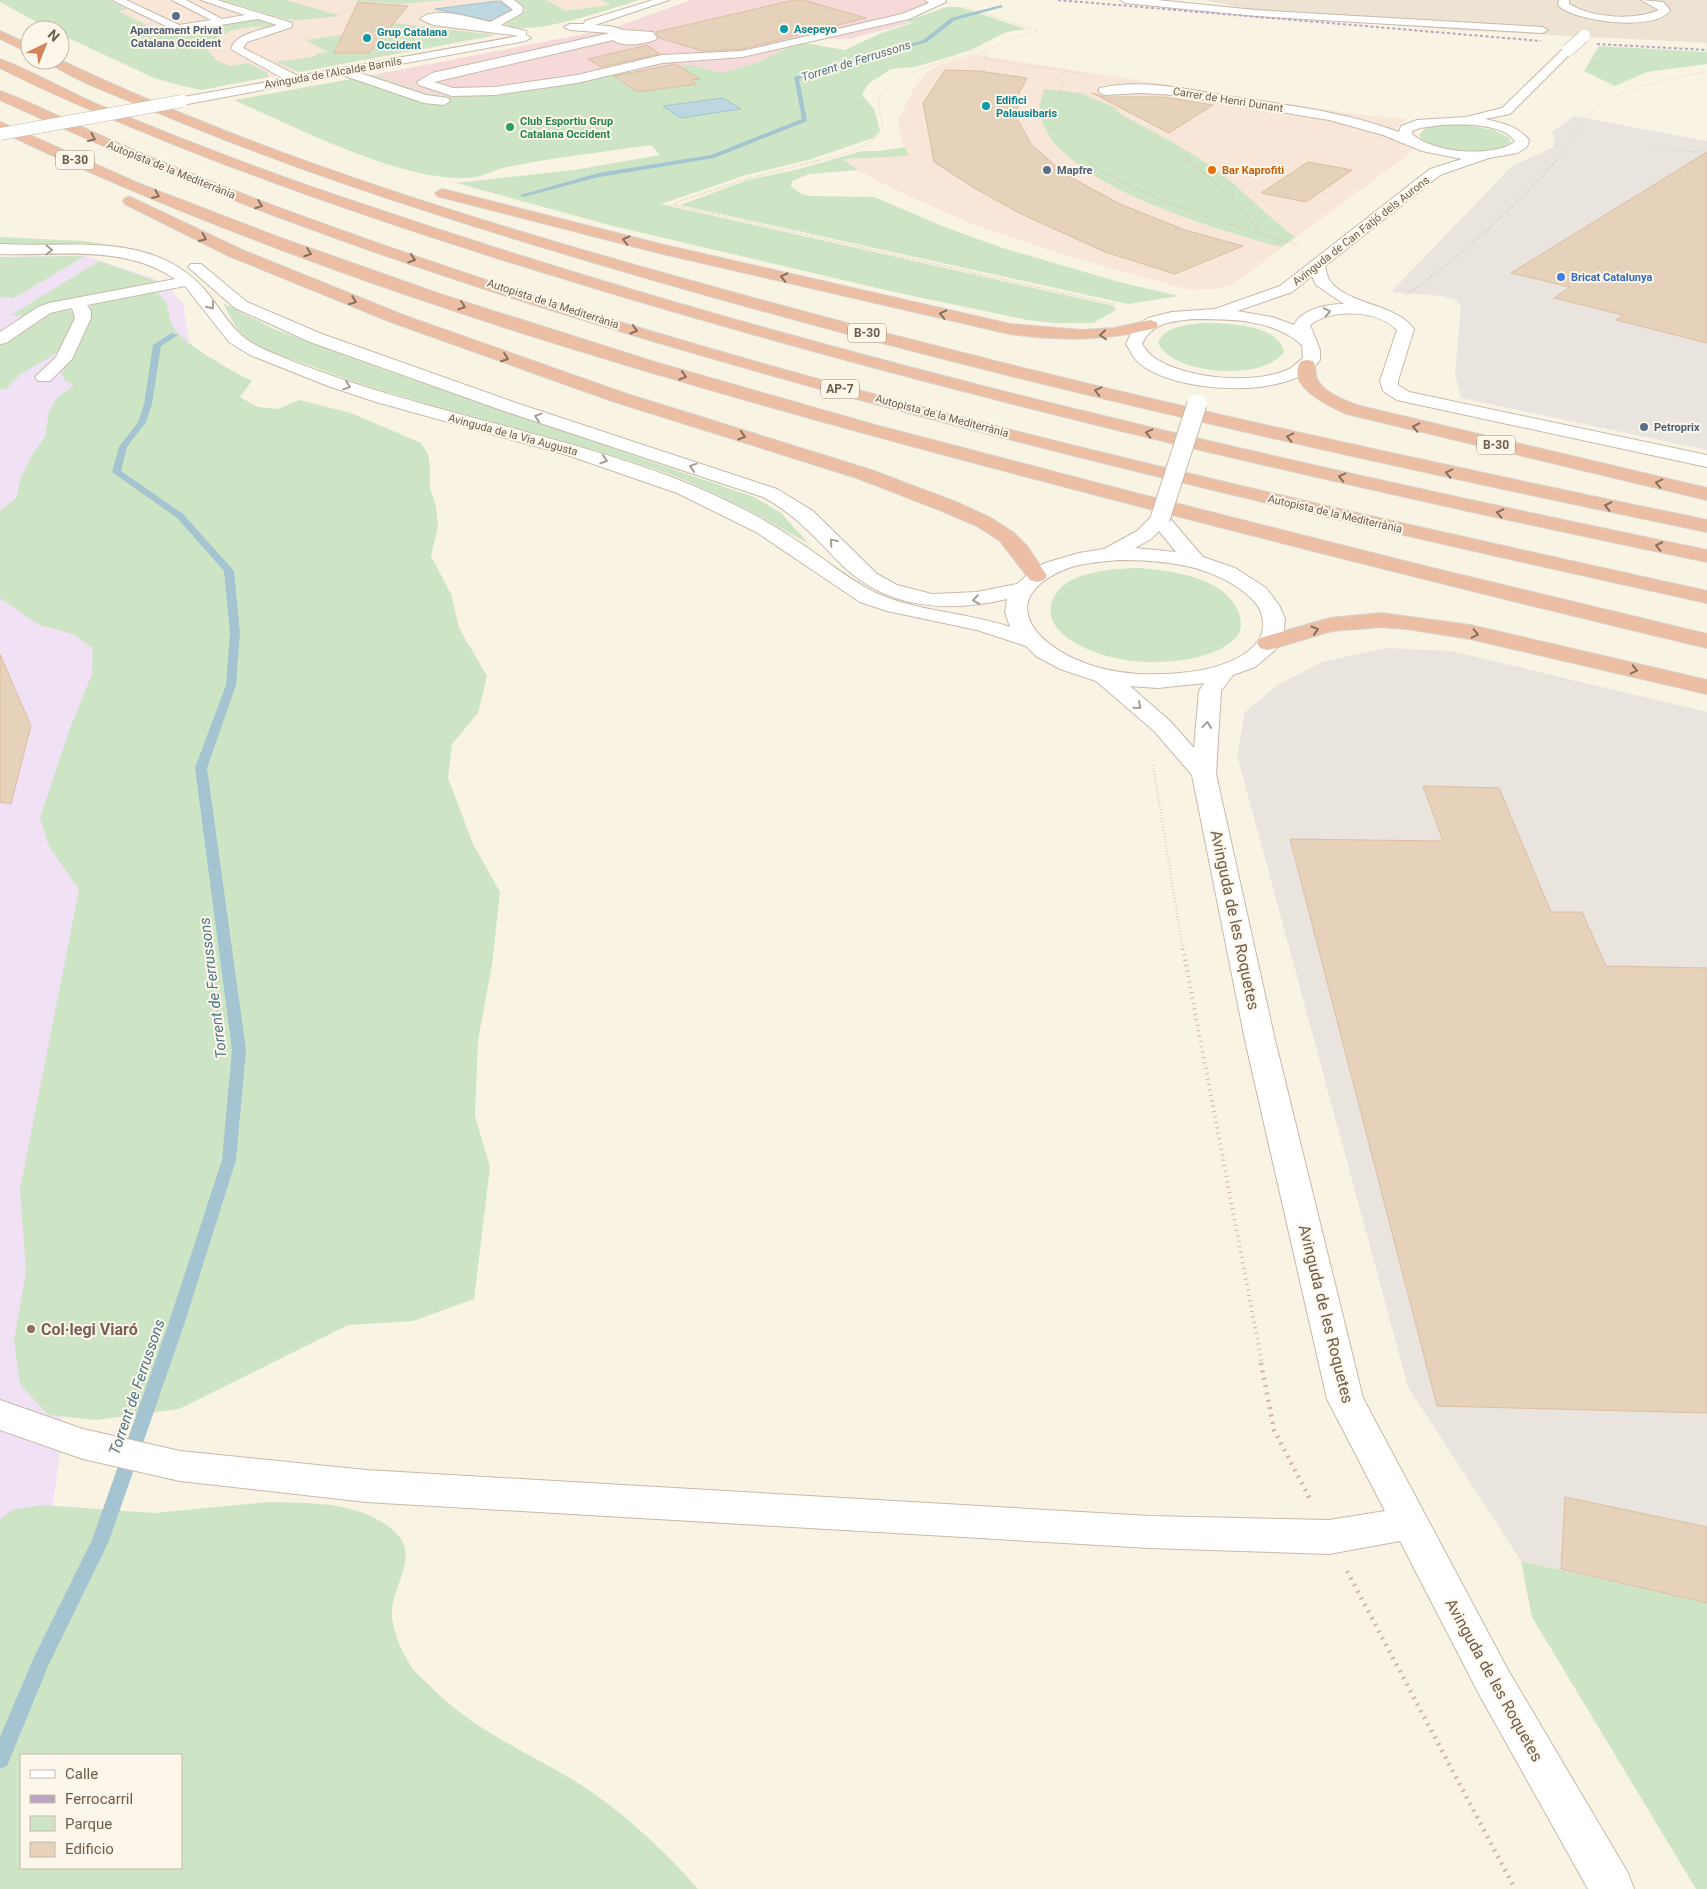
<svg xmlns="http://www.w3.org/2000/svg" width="1707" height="1889" font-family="Roboto,sans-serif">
  <rect width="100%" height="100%" fill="#f9f3e4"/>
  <path fill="#ede3d2" d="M1204 0H1707V43L1457 30 1281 16Z"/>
  <path fill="#f8e6d9" d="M0 0H639L547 26 523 28 493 34 495 35 491 37 201 90 154 78 60 34V30L47 28 0 2Z
    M977 55 1354 114 1407 119 1393 129 1413 151 1233 284 1216 289 1190 290 1075 258 974 225 900 192 858 170 842 159 909 156 900 135 899 119 914 88 930 70 942 64Z"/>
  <path fill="#e9e5de" d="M1574 116 1707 141V450L1461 398 1455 373 1461 306 1456 300 1442 296 1391 292 1511 167 1553 147 1555 140 1552 132Z
    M1386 648 1451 651 1707 712V1603L1521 1561 1408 1387 1237 755 1245 712 1279 684 1322 662Z"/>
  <path fill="#f0e1f5" d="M85 256 153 278 168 287 183 304 189 341 0 522V257Z
    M0 571 160 588 97 885 63 1221 62 1437 0 1887Z"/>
  <path fill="#f6d9d9" d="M691 0H934L899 20 910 23 850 39 817 38 799 42 760 61 723 73 628 71 587 79 472 96 451 97 430 94 373 75 610 29Z"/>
  <path fill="#cee5c5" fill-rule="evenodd" d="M0 0H108L127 9 118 11 165 34 259 19 274 24V26C264 29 260 26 251 27 237 28 210 35 208 51L216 60 230 66 248 63 268 73V77L201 90 182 86 154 78 60 34V30H51L0 2Z
    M221 0H286L341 16 299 20 285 19Z
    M349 0H446L400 4Z
    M515 0H546L566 11 611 5 602 0H639C616 7 522 40 506 24L526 10Z
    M947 7H960L1026 29 1006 32 971 50 949 57 914 67 891 69 868 84 862 95 874 109 880 131 873 138 808 160 746 175 661 204 1114 306 1116 310 1093 323H1055L1028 320 894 292 613 226 456 183 574 170 660 155 651 145C604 152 555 157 508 167 495 169 481 178 468 178 399 181 298 128 234 100L373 75 430 94 451 97 472 96 587 79 666 66 692 65 723 73 760 61 799 42 845 50 881 33 912 23 906 21Z
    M394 23 495 35 300 72 276 62 317 56 315 54 328 52 305 40 342 35 335 52 369 53Z
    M1599 46 1707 52V64L1647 72 1615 86 1584 71Z
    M1044 89 1081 93 1118 109 1116 111C1147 129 1180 145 1209 165 1240 186 1265 215 1295 237L1281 247C1225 232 1034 179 1040 104 1041 99 1043 94 1044 89Z
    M1465 125 1494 130 1510 138 1511 143C1494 158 1433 153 1419 136 1425 121 1453 125 1465 125Z
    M905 147 909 156 843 159 858 170 809 174 792 181 791 186 801 194 811 196 874 197 947 228 1003 248 1119 282 1179 296 1128 304 680 205 748 180 799 169 862 151H879Z
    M0 237 84 241 141 250 0 245Z
    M85 256 14 298 0 297V257Z
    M99 261 159 282 62 300 48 304 28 316 11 315Z
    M155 291C173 304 165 312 174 328 183 344 234 372 252 381L240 397 258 407 278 409 299 400 351 413 421 443 428 454 430 467V488L436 506 438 527 431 556 451 594 459 628 487 676 478 713 452 744 448 778 473 844 500 892 492 965 478 1040 475 1116 490 1167 474 1299 413 1321 348 1325 179 1409 96 1420 48 1415 20 1384 14 1340 26 1272 20 1189 79 890 49 846 40 818 70 728 92 674 93 648 73 634 39 625 0 598V511L16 498 21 478 33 453 45 437 49 411 57 398 74 385 65 381 61 374 87 329 90 307 95 302Z
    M223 303 274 329 370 365 754 497 781 513 809 544C762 517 715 490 663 472 546 432 424 409 308 365 288 357 258 351 243 335 234 327 229 313 223 303Z
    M63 308 73 312 76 316 63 346 55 354 21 374 6 389H0V344L44 314Z
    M1203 323C1226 323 1279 324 1284 352 1264 381 1174 376 1158 343 1165 326 1186 325 1203 323Z
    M1139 568C1171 571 1223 576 1238 611 1241 618 1242 626 1239 633 1231 647 1208 655 1194 658 1154 666 1104 663 1069 639 1058 632 1048 619 1051 605 1059 571 1111 569 1139 568Z
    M268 1502C311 1503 364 1501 397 1534 420 1558 389 1591 392 1617 394 1633 402 1653 411 1666 415 1673 423 1679 429 1685 473 1731 531 1753 583 1786 626 1815 664 1850 698 1889H0V1520L12 1510 42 1505 154 1513ZM21 1755H181V1868H21Z
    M1521 1561 1707 1603V1889H1696L1532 1617Z"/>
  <path fill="#bcd7e0" stroke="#a3c4d0" d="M498 1 511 9 499 18 490 21 435 9Z
    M723 98 741 109 680 118 663 106Z"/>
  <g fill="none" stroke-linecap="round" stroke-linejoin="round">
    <path fill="#a3c4d0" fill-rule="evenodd" d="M1001 5 1003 7 955 20 927 42 799 79 807 121 714 158 599 177 523 197 520 195 599 173 711 155 802 119 794 77 923 40 951 18Z
      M171 333 178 335 161 346 152 404 146 422 127 447 121 471 183 514 234 571 240 633 236 685 207 768 246 1050 236 1160 184 1325 109 1541 48 1666 7 1766 0 1769V1737L34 1657 92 1540 168 1325 222 1160 232 1050 195 768 226 685 230 633 224 571 177 518 112 472 119 447 138 422 144 404 153 345Z"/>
  </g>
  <path fill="#e6d1ba" stroke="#dcbea2" d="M794 0H803L866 18 742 49 703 51 659 38 656 32Z
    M358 2 408 6 369 53H334Z
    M647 45 660 54 601 67 588 59Z
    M676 64 700 79 691 80 697 84 637 92 614 76Z
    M945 70 979 71 1027 78 1017 97 1018 120 1031 144 1065 174 1120 204 1185 230 1243 246 1175 274 1105 252 1019 213 976 189 934 162 923 103Z
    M1092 93 1104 97H1164L1213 105 1169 133Z
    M1707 152V343L1616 320 1623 315 1554 298 1570 287 1511 273Z
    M1308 162 1352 170 1306 202 1261 193Z
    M0 654 31 726 11 804 0 802Z
    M1423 786 1499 788 1551 912H1582L1606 966 1707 968V1413L1437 1406 1290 839 1443 841Z
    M1565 1497 1707 1527V1603L1561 1569Z"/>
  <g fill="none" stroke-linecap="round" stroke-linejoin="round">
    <g stroke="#c6baaa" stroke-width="2">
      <path id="minor" d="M112 0H126L179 25 211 20 172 0H186L222 19 245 15 201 0H217L292 23V27L247 42 243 48 298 76 519 36 433 25 420 19C434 6 473 18 490 22L513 10 501 0H514L523 7 522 13 501 25 526 31V35L531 38 525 41 357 72 426 95 448 98 450 101 444 105 424 103 342 75 182 105 176 101 178 98 284 79 231 49C235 33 263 30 277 25L258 19 178 32Z
        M653 0H669L595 25 610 26 623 30 653 32 657 38 655 40C642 44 624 48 613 40L434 82 453 88 495 87 577 75 662 55 742 51 902 14 929 3 925 0H945L946 2 909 19 742 57 662 63 577 83 495 95 452 96 419 85 417 82 432 73 610 33 570 30 564 27 570 24H584L585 21Z
        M1120 0H1157L1255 10 1542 27 1548 30 1542 33 1255 16 1125 3Z
        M1559 0H1569V4C1593 18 1633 21 1659 10L1641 0 1663 2 1670 10C1658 32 1573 22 1558 5Z
        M1568 47 1572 48V52L1510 114 1485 119C1502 123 1518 126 1529 140L1527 147 1517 153 1489 158 1440 175 1325 266C1326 270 1327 277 1330 281 1348 305 1397 304 1414 329L1398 381V385L1409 392 1707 455V467L1397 400 1383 391 1380 381 1397 330C1378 310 1332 308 1310 325L1320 350V360C1291 401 1173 393 1139 363 1133 358 1130 350 1126 344L1134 327 1148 318 1172 312 1215 309 1280 286 1430 169 1462 159 1422 151 1383 135 1329 120 1176 95 1140 93 1104 95 1098 91 1100 88C1142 78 1190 90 1232 97 1288 105 1346 112 1399 132L1401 126 1417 120 1466 117 1502 108 1564 48ZM1441 125C1460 124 1506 123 1515 142 1491 158 1433 153 1412 134V131L1420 128ZM1312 276 1316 285 1344 304C1327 304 1302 309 1294 325L1272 317 1237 311 1292 292ZM1194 319C1231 319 1273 319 1302 345L1303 358C1299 361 1295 365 1291 368 1257 386 1182 379 1152 356 1148 353 1145 348 1142 344 1152 322 1173 321 1194 319Z
        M0 244C61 248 136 233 188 274 210 290 220 314 239 333 253 347 274 353 292 361 416 410 549 431 674 478 719 495 762 517 802 544 826 560 849 580 876 593 918 612 966 612 1010 627L1005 612 1007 599C949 613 888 609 843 566 816 539 798 516 763 497L504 411 310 342 235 308 188 267 191 264H201L247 302 322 334 516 403 777 489 813 511 877 574 897 585 932 594 977 592 1017 584 1034 569 1045 563 1079 553 1104 549 1137 531 1153 515 1160 513 1167 515 1203 557 1235 568 1266 588 1279 605 1285 619 1283 636 1274 651 1255 667 1233 675 1221 691 1216 774 1275 1040 1363 1398 1508 1670 1628 1873 1634 1889H1588L1480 1696 1400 1541 1329 1554 1150 1548 366 1502 180 1481 83 1459 0 1430V1400L83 1429 180 1451 366 1470 1150 1516 1329 1520 1385 1511 1327 1399 1245 1040 1192 775 1154 731 1096 681 1060 669 1036 656 1026 646 977 630 887 611 860 602 756 532 677 493 567 455 376 402 328 386 250 355 229 342 185 286 87 305 91 311V318L72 359 50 381H38L35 377 56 357 75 318 72 308 50 313 6 343 0 344V332L38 307 49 303 175 279C124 244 59 256 0 254ZM1159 531 1176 552 1135 548 1151 539ZM1118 560C1162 560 1208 564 1244 592 1251 598 1258 604 1261 612 1264 622 1264 633 1258 641 1246 658 1221 666 1202 670 1162 677 1113 677 1075 659 1032 640 1001 600 1059 572 1077 563 1098 562 1118 560ZM1204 683 1199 691 1194 748 1170 721 1130 686 1158 688Z"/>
    </g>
    <g stroke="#d6d2cd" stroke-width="2">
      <path id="highway" d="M0 31 30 45V53L0 39Z
        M0 59C36 73 70 93 106 108 194 145 283 178 374 208 809 355 1258 457 1707 550V562C1336 485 967 400 604 291 464 249 325 204 188 150 125 125 61 99 0 68Z
        M45 60H60C267 158 489 225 710 286 1039 378 1373 451 1707 520V532C1278 443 850 347 433 213 336 182 241 148 147 108 114 94 74 81 45 60Z
        M0 91C28 101 55 115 82 127 120 145 159 161 197 176 294 215 393 249 492 282 890 411 1299 501 1707 591V603C1421 540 1136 475 853 398 663 346 474 290 289 221 191 185 95 143 0 100Z
        M0 122 140 184 278 237 443 295 658 363 875 425 1139 494 1420 565 1707 634V648C1451 587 1196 522 941 454 624 369 297 273 0 131Z
        M442 189 660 244 1010 324 1081 330 1115 328 1150 320 1156 322 1158 325 1156 328C1106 341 1060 341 1010 334L659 253 437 196 435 193Z
        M130 197 240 249 403 315 624 393 871 470 956 502 991 518 1014 533 1027 546 1047 576 1044 580 1037 582 1030 580 1000 541 977 526 942 511 857 478 612 401 391 322 229 256 125 204 123 201 125 198Z
        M1307 360 1313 361C1317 367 1314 375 1318 381 1326 394 1346 401 1360 406L1707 488V500L1347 414C1331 407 1284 386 1301 361Z
        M1381 613 1470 625 1707 680V694L1470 639 1407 629 1381 627 1332 631 1268 650 1260 648 1257 643 1260 638 1330 618Z"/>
    </g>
    <path stroke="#cfb9a3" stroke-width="1" stroke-dasharray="0.5 2" stroke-linecap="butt" d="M965 7 1038 31 1022 35 984 51 985 59 1085 74
      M1066 71 1056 79 1065 82C1043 118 1062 137 1088 161
      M1060 90 1078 97
      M1120 117 1191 161
      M1653 150 1707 152
      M816 161C840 155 867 150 883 130L878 99C891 73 957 56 984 53
      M1556 161C1571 144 1580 121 1598 107 1623 86 1676 79 1707 71"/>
    <path stroke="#cfb9a3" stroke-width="2" stroke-dasharray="0.5 2" stroke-linecap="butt" d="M820 160 746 179 677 202 674 205 1117 305
      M1087 160C1102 173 1122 182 1140 190 1191 214 1245 230 1299 245
      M1189 160 1233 198 1262 234
      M1405 296C1461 256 1511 211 1557 160"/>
    <path stroke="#cfb9a3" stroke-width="2.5" stroke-dasharray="0.5 2.5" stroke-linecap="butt" d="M1153 765 1183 950"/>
    <path stroke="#cfb9a3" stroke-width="4" stroke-dasharray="1 4.5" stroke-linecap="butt" d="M1183 949 1262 1364"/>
    <path stroke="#cfb9a3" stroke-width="4.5" stroke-dasharray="2 5.5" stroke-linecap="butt" d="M1261 1363 1274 1430 1310 1499
      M1347 1571 1515 1889"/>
    <use href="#minor" fill="#fff" fill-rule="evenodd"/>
    <use href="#highway" fill="#ecbea3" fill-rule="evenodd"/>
    <path stroke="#b7a5c1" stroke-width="2" stroke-dasharray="3 2.5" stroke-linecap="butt" d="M1058 0 1541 41
      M1597 44 1707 50"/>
    <g stroke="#c6baaa" stroke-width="13" stroke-linecap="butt">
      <path id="minor-bridge-far1" d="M1568 50 1584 36
        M0 134 182 101"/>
    </g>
    <g stroke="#c6baaa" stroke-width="21" stroke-linecap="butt">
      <path id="minor-bridge" d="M1160 519 1197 404"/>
    </g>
    <use href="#minor-bridge-far1" stroke="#fff" stroke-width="12"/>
    <use href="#minor-bridge" stroke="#fff" stroke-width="19"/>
  </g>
  <defs><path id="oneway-chevron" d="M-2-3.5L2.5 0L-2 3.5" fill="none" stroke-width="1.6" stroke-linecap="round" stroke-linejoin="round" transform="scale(1.25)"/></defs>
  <g stroke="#87705e">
    <use href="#oneway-chevron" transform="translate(92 138) rotate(24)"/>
    <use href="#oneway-chevron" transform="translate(156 195) rotate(23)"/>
    <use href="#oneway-chevron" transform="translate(259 205) rotate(21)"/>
    <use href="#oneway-chevron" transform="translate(203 238) rotate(25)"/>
    <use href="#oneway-chevron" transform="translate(626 240) rotate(-166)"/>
    <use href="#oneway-chevron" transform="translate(308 253) rotate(20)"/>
    <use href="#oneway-chevron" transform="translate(412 259) rotate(18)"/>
    <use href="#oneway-chevron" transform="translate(784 277) rotate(-167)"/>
    <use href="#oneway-chevron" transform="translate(353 301) rotate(21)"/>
    <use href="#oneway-chevron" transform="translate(462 306) rotate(19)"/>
    <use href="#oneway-chevron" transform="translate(943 314) rotate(-167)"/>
    <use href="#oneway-chevron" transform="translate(634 330) rotate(17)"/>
    <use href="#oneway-chevron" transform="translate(1103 335) rotate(175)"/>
    <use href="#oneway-chevron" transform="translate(505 358) rotate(20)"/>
    <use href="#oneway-chevron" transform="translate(683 376) rotate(17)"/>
    <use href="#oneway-chevron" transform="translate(1098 391) rotate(-166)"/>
    <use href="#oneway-chevron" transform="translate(1416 427) rotate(-167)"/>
    <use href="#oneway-chevron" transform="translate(1149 433) rotate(-167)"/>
    <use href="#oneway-chevron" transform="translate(742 436) rotate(17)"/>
    <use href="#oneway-chevron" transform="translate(1290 437) rotate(-167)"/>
    <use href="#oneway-chevron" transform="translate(1449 473) rotate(-167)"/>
    <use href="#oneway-chevron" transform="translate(1342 477) rotate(-167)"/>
    <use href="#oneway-chevron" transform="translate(1659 483) rotate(-167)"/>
    <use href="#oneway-chevron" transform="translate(1608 506) rotate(-168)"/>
    <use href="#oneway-chevron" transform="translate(1500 513) rotate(-168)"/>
    <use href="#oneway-chevron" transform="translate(1659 546) rotate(-168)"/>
    <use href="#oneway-chevron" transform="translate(1315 630) rotate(-17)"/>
    <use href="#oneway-chevron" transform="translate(1475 634) rotate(13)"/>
    <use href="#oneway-chevron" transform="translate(1634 670) rotate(13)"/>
  </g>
  <g stroke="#a89e94">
    <use href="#oneway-chevron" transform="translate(49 250) rotate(1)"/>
    <use href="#oneway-chevron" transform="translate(211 306) rotate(52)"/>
    <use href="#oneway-chevron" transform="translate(1327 312) rotate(-11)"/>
    <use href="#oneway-chevron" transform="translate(347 386) rotate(19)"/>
    <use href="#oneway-chevron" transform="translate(538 417) rotate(-162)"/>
    <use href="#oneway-chevron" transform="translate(604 460) rotate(18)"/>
    <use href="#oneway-chevron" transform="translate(693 467) rotate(-162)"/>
    <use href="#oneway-chevron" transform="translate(833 542) rotate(-131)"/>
    <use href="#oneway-chevron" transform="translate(976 600) rotate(171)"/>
    <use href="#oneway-chevron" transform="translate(1138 706) rotate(41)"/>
    <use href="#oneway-chevron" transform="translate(1207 725) rotate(-85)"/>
  </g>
  <g fill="#5c6f8a" stroke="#fcf7ea" stroke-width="2">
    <circle cx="176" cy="16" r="5"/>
    <circle cx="1047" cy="170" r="5"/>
    <circle cx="1644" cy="427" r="5"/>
  </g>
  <g fill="#0f9aa8" stroke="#fcf7ea" stroke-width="2">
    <circle cx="784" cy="29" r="5"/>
    <circle cx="367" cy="38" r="5"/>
    <circle cx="986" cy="106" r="5"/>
  </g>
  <circle fill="#2e9e5b" stroke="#fcf7ea" stroke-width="2" cx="510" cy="127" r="5"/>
  <circle fill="#e8710a" stroke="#fcf7ea" stroke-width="2" cx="1212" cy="170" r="5"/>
  <circle fill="#3f7fe0" stroke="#fcf7ea" stroke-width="2" cx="1561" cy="277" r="5"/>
  <circle fill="#8d6e63" stroke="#fcf7ea" stroke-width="2" cx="31" cy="1329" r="5"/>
  <g text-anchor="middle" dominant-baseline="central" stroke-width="4" stroke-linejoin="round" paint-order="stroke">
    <g font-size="11" font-weight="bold" fill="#0d838f" stroke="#fcf7ea" text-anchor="start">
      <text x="794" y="29">Asepeyo</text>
      <text x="377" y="32">Grup Catalana<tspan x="377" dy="13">Occident</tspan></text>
      <text x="996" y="100">Edifici<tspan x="996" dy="13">Palausibaris</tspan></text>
    </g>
    <g font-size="11" font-weight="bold" fill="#4e5e75" stroke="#fcf7ea" text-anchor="start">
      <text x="176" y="30" text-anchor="middle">Aparcament Privat<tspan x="176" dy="13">Catalana Occident</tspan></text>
      <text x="1057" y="170">Mapfre</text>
      <text x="1654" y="427">Petroprix</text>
    </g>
    <g font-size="11" fill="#6e5d4d" stroke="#fcf7ea">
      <text transform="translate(333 73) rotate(-10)">Avinguda de l'Alcalde Barnils</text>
      <text transform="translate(1228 100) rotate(9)">Carrer de Henri Dunant</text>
      <text transform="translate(171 170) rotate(22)">Autopista de la Mediterrània</text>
      <text transform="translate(1361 231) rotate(-38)">Avinguda de Can Fatjó dels Aurons</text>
      <text transform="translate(553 304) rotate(18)">Autopista de la Mediterrània</text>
      <text transform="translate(942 416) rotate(15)">Autopista de la Mediterrània</text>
      <text transform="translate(513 435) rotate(15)">Avinguda de la Via Augusta</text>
      <text transform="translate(1335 514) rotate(13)">Autopista de la Mediterrània</text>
    </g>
    <g font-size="11" font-weight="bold" fill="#27864d" stroke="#fcf7ea" text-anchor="start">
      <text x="520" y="121">Club Esportiu Grup<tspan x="520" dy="13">Catalana Occident</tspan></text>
    </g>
    <g font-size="11" font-weight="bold" fill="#c56008" stroke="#fcf7ea" text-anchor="start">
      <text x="1222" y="170">Bar Kaprofiti</text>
    </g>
    <g font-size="11" font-weight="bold" fill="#366cbe" stroke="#fcf7ea" text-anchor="start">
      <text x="1571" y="277">Bricat Catalunya</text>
    </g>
    <g font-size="12" font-style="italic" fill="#4d7686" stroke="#fcf7ea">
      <text transform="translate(856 61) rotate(-17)">Torrent de Ferrussons</text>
    </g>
    <g fill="#fcf7ea" stroke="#998b7c" stroke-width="1">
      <rect x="56" y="150.5" width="38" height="19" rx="4"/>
      <rect x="848" y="323.5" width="38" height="19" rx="4"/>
      <rect x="821" y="379.5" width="38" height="19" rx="4"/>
      <rect x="1477" y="435.5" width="38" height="19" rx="4"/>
    </g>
    <g font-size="12" font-weight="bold" fill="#6e5d4d">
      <text x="75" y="160">B-30</text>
      <text x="867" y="333">B-30</text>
      <text x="840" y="389">AP-7</text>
      <text x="1496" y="445">B-30</text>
    </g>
    <g font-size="15" font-style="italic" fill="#4d7686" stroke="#fcf7ea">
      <text transform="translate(213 988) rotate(-97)">Torrent de Ferrussons</text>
      <text transform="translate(137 1387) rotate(-71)">Torrent de Ferrussons</text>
    </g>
    <g font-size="16" fill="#6e5d4d" stroke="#fcf7ea">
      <text transform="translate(1235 920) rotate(78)">Avinguda de les Roquetes</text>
      <text transform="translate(1326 1314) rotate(76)">Avinguda de les Roquetes</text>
      <text transform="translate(1494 1680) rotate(61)">Avinguda de les Roquetes</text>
    </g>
    <g font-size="16" font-weight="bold" fill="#785e54" stroke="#fcf7ea" text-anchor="start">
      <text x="41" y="1329">Col·legi Viaró</text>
    </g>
  </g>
  <rect x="20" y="1754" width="162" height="115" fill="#fcf7ea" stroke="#c3b9ab"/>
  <rect x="30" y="1770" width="25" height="8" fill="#ffffff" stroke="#c3b9ab"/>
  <text x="65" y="1779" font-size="15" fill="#6e5d4d">Calle</text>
  <rect x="30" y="1795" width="25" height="8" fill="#b7a5c1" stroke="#c3b9ab"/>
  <text x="65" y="1804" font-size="15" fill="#6e5d4d">Ferrocarril</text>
  <rect x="30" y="1816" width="25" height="15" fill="#cee5c5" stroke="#c3b9ab"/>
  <text x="65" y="1829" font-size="15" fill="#6e5d4d">Parque</text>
  <rect x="30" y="1842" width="25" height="15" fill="#e6d1ba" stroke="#c3b9ab"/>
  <text x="65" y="1854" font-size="15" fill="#6e5d4d">Edificio</text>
  <g transform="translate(45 45) rotate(43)"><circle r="24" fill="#fcf7ea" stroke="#c3b9ab"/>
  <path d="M0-4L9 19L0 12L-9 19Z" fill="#d48258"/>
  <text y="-8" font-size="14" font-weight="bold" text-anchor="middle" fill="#6e5d4d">N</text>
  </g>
</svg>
